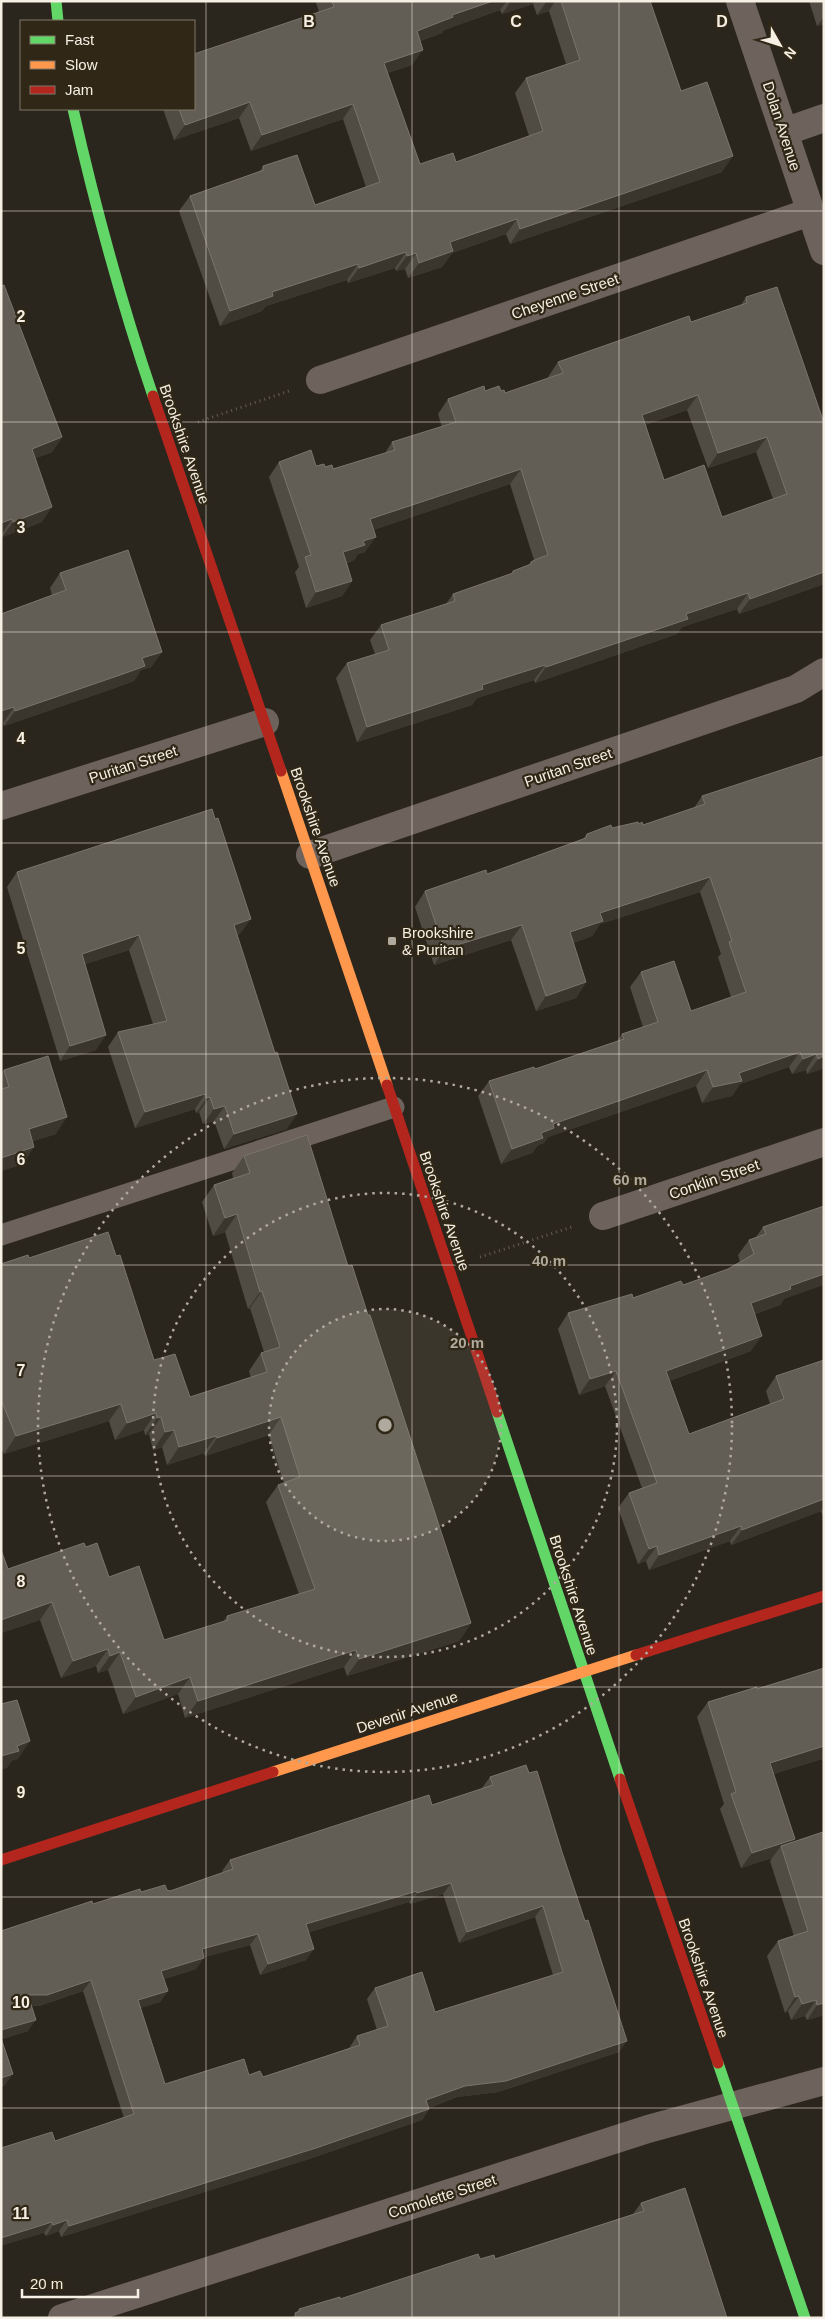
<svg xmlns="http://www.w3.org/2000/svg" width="825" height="2319" font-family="Helvetica,sans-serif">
  <rect width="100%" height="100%" fill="#2b261d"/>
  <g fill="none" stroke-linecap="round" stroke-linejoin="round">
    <path stroke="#635c55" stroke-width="3" stroke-dasharray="1 4" stroke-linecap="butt" d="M198 422 289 391
      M480 1257 572 1227"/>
    <path stroke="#6e635c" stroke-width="21" d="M1 1235 394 1107"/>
    <path stroke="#6e635c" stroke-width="28" d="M740 1 824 251
      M784 132 824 118
      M320 380 810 212
      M1 806 265 722
      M310 855 796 689 824 672
      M603 1216 824 1142
      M62 2318 648 2129 824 2081"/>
    <path stroke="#63d668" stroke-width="11" d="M56 1 58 21
      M73 109C95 206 121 302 153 396
      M497 1412 620 1779
      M718 2063 805 2318"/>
    <path stroke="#ff974d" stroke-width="11" d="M281 771 387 1085
      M273 1772 636 1655"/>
    <path stroke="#b3261e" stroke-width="11" d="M153 396 281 771
      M387 1085 497 1412
      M636 1655 824 1596
      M620 1779 718 2063
      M1 1860 273 1772"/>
  </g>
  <path fill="#504c44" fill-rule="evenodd" d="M317 1H650L681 91 722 172 510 244 506 234 452 253 442 267 408 278 405 269 396 271 395 268 348 283 347 280 266 306 262 311 220 326 179 211 190 196 260 171 263 166 315 205 366 187 343 119 251 151 239 118 174 140 163 109H194L319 11 316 3ZM533 4 537 15 549 11 566 64 526 78 515 93 529 136 456 162 420 164 387 73 412 65 420 41 442 33 444 30 500 10 502 14Z
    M809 1H824V24L817 26Z
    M1 286 62 437 52 452 36 458 42 522 2 537 1 535Z
    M746 297 824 584 739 614 737 609 682 627 677 634 535 683 534 680 477 698 472 705 357 742 336 678 347 663 375 654 370 640 381 625 446 604 453 594 511 574 513 571 528 566 531 562 534 560 510 484 373 530 365 552 358 554 354 560 347 563 352 581 342 596 306 608 295 572 299 567 269 477 279 462 316 466 333 469 385 453 392 442 442 427 438 414 448 399 485 391H501L505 393 548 378V377L558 362 691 322 741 305ZM687 410 708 468 756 452 773 499 722 517 664 480 645 425Z
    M60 573 162 652 151 667 141 670 134 681 112 689 4 726 3 723 52 595 50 588Z
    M702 796 824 1068 807 1074 806 1070 792 1074 789 1067 740 1084 732 1096 702 1103 696 1086 548 1137 544 1143 538 1145 532 1153 501 1164 478 1096 489 1081 535 1069 617 1041 622 1034 643 1027 630 987 641 972 691 1011 731 997 718 957 721 954 700 892 600 924 592 936 573 943 586 982 576 998 536 1011 511 940 434 965 415 907 425 891 487 874 583 839 587 834 612 828 639 824 643 825 694 808Z
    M17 872 240 934 237 935 287 1129 224 1149 214 1121 203 1124 199 1112 196 1113 195 1109 135 1128 108 1047 118 1032 153 1024 129 950 85 964 96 1050 60 1061 7 887Z
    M4 1070 56 1134 33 1141 23 1164 1 1171V1073Z
    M244 1156 348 1266 368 1315 471 1623 459 1641 347 1676 344 1667 185 1718 178 1694 123 1714 108 1670 98 1673 96 1666 61 1678 40 1620 1 1633V1550L8 1569 86 1547 109 1577 164 1640 223 1622 227 1616 299 1594 266 1502 278 1485 284 1483 269 1435 205 1456 204 1453 167 1465 162 1447 153 1450 149 1434 145 1435 144 1430 115 1440 109 1421 4 1454 1 1447V1264L29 1258 116 1256 154 1360 190 1397 251 1378 249 1371 261 1353 264 1352 250 1308 248 1309 225 1232 213 1236 202 1202 214 1185 233 1178 232 1173Z
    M824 1206 784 1299 780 1305 755 1314 751 1351 669 1381 689 1434 770 1404 766 1391 776 1376 824 1360V1516L823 1517 821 1511 731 1545 730 1541 649 1570 646 1561 638 1564 618 1508 629 1493 642 1488 605 1386 579 1395 558 1329 568 1313 683 1285 728 1269 740 1262 738 1255 749 1240 756 1237 763 1227Z
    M824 1668V1764L822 1759 773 1774 793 1842 824 2015 807 2020 805 2016 791 2020 788 2011 785 2013 767 1956 778 1941 794 1936 770 1861 772 1858 741 1868 720 1809 724 1804 697 1717 708 1702 757 1689Z
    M490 1777 619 2052 498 2092 457 2097 429 2108V2109L422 2120 309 2159 61 2237 59 2231 46 2236 44 2233 55 2141 124 2118 83 1991 39 2006H32L28 2031 2 2039 5 2085 1 2087V1931L93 1904 141 1892 167 1890 170 1891 223 1872 222 1871 230 1860 432 1805 483 1789 482 1788ZM443 1894 459 1943 535 1917 553 1975 435 2012 375 1988 367 1999 377 2030 357 2036 349 2048 263 2077 249 2075 165 2084 140 2008 160 2002 168 1991 164 1979 196 1969 204 1957 250 1945 260 1975 306 1960 308 1932 409 1902 410 1904Z
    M641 2203 727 2318H292L299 2309 340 2299 480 2259H495L633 2214Z"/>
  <path fill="#3a362d" d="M493 1H507L500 10 444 30 442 33 406 46 417 31 452 15Z
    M511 1H535L533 4 502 14Z
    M547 1H555L549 11 537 15Z
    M824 17V24L817 26Z
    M423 50 412 65 373 78 384 63Z
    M250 102 239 118 174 140 185 125Z
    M353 104 343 119 251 151 262 135Z
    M733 156 722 172 510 244 520 229Z
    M517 219 506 234 452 253 442 267 408 278 419 263 450 242Z
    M406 252 395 268 348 283 359 268Z
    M416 253 405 269 396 271 407 256Z
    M358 264 347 280 266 306 262 311 220 326 230 311 272 292Z
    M698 395 687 410 631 430 642 415Z
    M62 437 52 452 21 464 32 449Z
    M767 437 756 452 708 468 718 453Z
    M521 469 510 484 359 535 370 519Z
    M52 507 42 522 2 537 13 522Z
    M12 519 1 535V523Z
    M376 537 365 552 358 554 354 560 333 567 343 552 363 541Z
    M824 572V584L739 614 750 599Z
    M352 581 342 596 306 608 316 592Z
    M748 593 737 609 682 627 677 634 535 683 546 667 686 614Z
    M162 652 151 667 141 670 134 681 112 689 4 726 15 711 142 658Z
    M545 665 534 680 477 698 472 705 357 742 367 727 482 685Z
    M14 707 3 723H1V711Z
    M710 877 700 892 600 924 592 936 559 948 570 932 600 913Z
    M251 919 240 934 223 940 234 925Z
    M522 925 511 940 434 965 444 949Z
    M139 935 129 950 71 969 82 954Z
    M586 982 576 998 536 1011 546 996Z
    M106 1035 96 1050 60 1061 70 1046Z
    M800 1052 789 1067 740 1084 732 1096 702 1103 713 1087 739 1073Z
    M816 1054 806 1070 792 1074 803 1059Z
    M824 1056V1068L807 1074 818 1059Z
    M707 1070 696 1086 548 1137 544 1143 538 1145 532 1153 501 1164 512 1149 541 1133 553 1124Z
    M205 1094 195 1109 135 1128 145 1112Z
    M210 1097 199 1112 196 1113 207 1098Z
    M225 1106 214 1121 203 1124 214 1109Z
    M297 1114 287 1129 224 1149 234 1134Z
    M67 1117 56 1134 18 1146 29 1129Z
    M34 1147 23 1164 1 1171V1158Z
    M237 1214 225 1232 213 1236 225 1218Z
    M824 1274V1285L784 1299 780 1305 740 1319 751 1303 790 1286Z
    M262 1291 250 1308 248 1309 260 1292Z
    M762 1336 751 1351 655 1386 666 1371Z
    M616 1371 605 1386 579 1395 590 1379Z
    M121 1404 109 1421 4 1454 16 1436Z
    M156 1413 144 1430 115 1440 127 1423Z
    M161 1417 149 1434 145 1435 157 1418Z
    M281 1417 269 1435 205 1456 217 1438Z
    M174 1430 162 1447 153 1450 165 1432Z
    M216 1436 204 1453 167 1465 179 1447Z
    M824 1499V1507L821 1511 731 1545 742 1530Z
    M741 1526 730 1541 649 1570 659 1555Z
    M657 1546 646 1561 638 1564 649 1549Z
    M52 1602 40 1620 1 1633V1620Z
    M471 1623 459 1641 347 1676 359 1659Z
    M108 1649 96 1666 61 1678 73 1661Z
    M356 1650 344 1667 185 1718 198 1701Z
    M120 1652 108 1670 98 1673 110 1656Z
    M190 1677 178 1694 123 1714 136 1697Z
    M30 1741 18 1759 12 1761 7 1768 1 1770V1756L17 1746Z
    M824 1746V1757L822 1759 759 1778 770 1763Z
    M795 1839 784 1854 781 1846 772 1858 741 1868 752 1853Z
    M451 1883 443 1894 410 1904 417 1893Z
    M417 1891 409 1902 298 1936 306 1924Z
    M543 1906 535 1917 459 1943 467 1932Z
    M258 1934 250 1945 194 1960 202 1949Z
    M314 1949 306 1960 260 1975 268 1964Z
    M204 1958 196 1969 154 1982 161 1971Z
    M91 1980 83 1991 39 2006H21L28 1995Z
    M168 1991 160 2002 130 2011 138 2000Z
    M799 1996 788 2011 785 2013 795 1997Z
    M816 2000 805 2016 791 2020 802 2004Z
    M824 2003V2015L807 2020 817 2005Z
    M36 2020 28 2031 1 2039V2030Z
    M627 2041 619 2052 498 2092 457 2097 419 2112 426 2100 465 2086Z
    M13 2074 5 2085 1 2087V2078Z
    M429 2109 422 2120 309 2159 61 2237 69 2226Z
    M67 2220 59 2231 46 2236 53 2225Z
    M52 2222 44 2233 1 2246V2238Z"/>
  <path fill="#625e55" stroke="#79746c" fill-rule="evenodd" d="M332 1H493L452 15 453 17 417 31 423 50 384 63 420 164 453 153 456 162 543 131 526 78 580 60 561 1H650L681 91 707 82 733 156 520 229 517 219 450 242 453 251 419 263 416 253 407 256 406 252 359 268 358 264 272 292 273 296 230 311 190 196 264 170 263 166 297 155 315 205 380 182 353 104 262 135 250 102 185 125 179 109H194V54L334 7Z
    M4 285 62 437 32 449 52 507 13 522 12 519 1 523V286Z
    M777 287 824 423V572L750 599 748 593 686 614 688 619 546 667 545 665 482 685 483 689 367 727 347 663 389 650 381 625 455 601 453 594 513 573V571L531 564V562L537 559 548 555 521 469 370 519 376 537 363 541 365 545 343 552 352 581 316 592 305 557 311 555 279 462 311 450 316 466 324 464 325 467 332 465 333 469 395 450 392 442 456 422 448 399 484 386 485 391 499 386 501 391 504 390 505 393 563 373 558 362 689 316 691 322 747 303 746 297ZM698 395 718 453 767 437 787 494 722 517 704 465 664 480 642 415Z
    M128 550 162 652 142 658 145 666 123 674 15 711 14 707 1 711V614L66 590 60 573Z
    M824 756V1056L818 1059 816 1054 803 1059 800 1052 739 1073 742 1081 713 1087 707 1070 553 1124 554 1128 541 1133 543 1138 512 1149 489 1081 534 1067 535 1069 624 1039 622 1034 658 1022 641 972 674 961 691 1011 746 992 729 942 732 941 710 877 600 913 603 921 570 932 586 982 546 996 522 925 444 949 425 891 486 870 487 874 586 838 587 834 611 825 612 828 638 822 639 824 642 822 643 825 705 804 702 796Z
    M212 809 215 819 218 818 251 919 234 925 275 1053 277 1052 297 1114 234 1134 225 1106 214 1109 210 1097 207 1098 205 1094 145 1112 118 1032 167 1021 139 935 82 954 106 1035 70 1046 17 872Z
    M48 1056 67 1117 29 1129 34 1147 1 1158V1089L9 1087 4 1070Z
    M307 1135 348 1266 352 1265 368 1315H370L471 1623 359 1659 356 1650 198 1701 190 1677 136 1697 120 1652 110 1656 108 1649 73 1661 52 1602 1 1620V1550L8 1569 84 1543 86 1547 97 1543 109 1577 139 1566 164 1640 228 1620 227 1616 315 1589 278 1485 300 1477 281 1417 217 1438 216 1436 179 1447 174 1430 165 1432 161 1417 157 1418 156 1413 127 1423 121 1404 16 1436 1 1400V1264L28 1255 29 1258 108 1232 116 1256 120 1255 154 1360 175 1354 190 1397 267 1372 261 1353 280 1347 262 1291 260 1292 237 1214 225 1218 214 1185 250 1173 244 1156Z
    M824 1206V1274L790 1286 791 1289 751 1303 762 1336 666 1371 689 1434 784 1399 776 1376 824 1360V1499L742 1530 741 1526 659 1555 657 1546 649 1549 629 1493 657 1483 616 1371 590 1379 568 1313 632 1294 633 1298 681 1281 683 1285 728 1269 754 1254 749 1240 766 1234 763 1227Z
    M824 1668V1746L770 1763 795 1839 752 1853 731 1794 736 1792 708 1702 757 1687V1689Z
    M17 1700 30 1741 17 1746 19 1751 1 1756V1704Z
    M526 1765 529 1773 537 1771 562 1852 585 1921 588 1920 627 2041 506 2081 465 2086 426 2100 429 2109 316 2148 69 2226 67 2220 53 2225 52 2222 1 2238V2148L52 2132 55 2141 134 2114 91 1980 47 1995H28L36 2020 1 2030V1931L92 1901 93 1904 140 1889 141 1892 165 1885 167 1890 170 1891 233 1869 230 1860 429 1795 432 1805 493 1785 490 1777ZM451 1883 467 1932 543 1906 563 1972 435 2012 422 1972 375 1988 388 2026 357 2036 360 2045 263 2077 260 2071 249 2075 244 2059 165 2084 138 2000 168 1991 161 1971 204 1958 202 1949 258 1934 268 1964 314 1949 306 1924 417 1891V1893Z
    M823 1832 824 2003 817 2005 816 2000 802 2004 799 1996 795 1997 778 1941 808 1931 781 1846Z
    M1 2038 13 2074 1 2078Z
    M685 2188 727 2318H296L295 2313 300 2311 299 2309 340 2297V2299L478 2254 480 2259 494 2255 495 2259 644 2211 641 2203Z"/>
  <path fill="none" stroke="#f6efe4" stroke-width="1" stroke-opacity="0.55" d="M206 1V2318M412 1V2318M619 1V2318M1 211H824M1 422H824M1 632H824M1 843H824M1 1054H824M1 1265H824M1 1476H824M1 1687H824M1 1897H824M1 2108H824"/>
  <circle cx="385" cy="1425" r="116" fill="#afa99e" fill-opacity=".12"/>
  <g fill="none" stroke="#afa99e" stroke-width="2.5" stroke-dasharray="2.5 5">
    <circle cx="385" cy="1425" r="116"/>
    <circle cx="385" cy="1425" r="232"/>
    <circle cx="385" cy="1425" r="347"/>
  </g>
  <rect fill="#afa99e" stroke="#312717" stroke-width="2" x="387" y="936" width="10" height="10" rx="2.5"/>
  <g text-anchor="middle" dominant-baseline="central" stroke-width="4.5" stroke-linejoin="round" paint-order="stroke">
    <g font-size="15" fill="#f6efe4" stroke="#312717">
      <text transform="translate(782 126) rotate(72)">Dolan Avenue</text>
      <text transform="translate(565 296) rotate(-19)">Cheyenne Street</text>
      <text transform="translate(185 444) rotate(71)">Brookshire Avenue</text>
      <text transform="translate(133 764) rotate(-18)">Puritan Street</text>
      <text transform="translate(568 767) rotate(-19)">Puritan Street</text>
      <text transform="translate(316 827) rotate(71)">Brookshire Avenue</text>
      <text transform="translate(714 1179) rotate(-19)">Conklin Street</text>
      <text transform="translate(445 1211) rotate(71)">Brookshire Avenue</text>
      <text transform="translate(574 1595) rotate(72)">Brookshire Avenue</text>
      <text transform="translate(407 1712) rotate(-18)">Devenir Avenue</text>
      <text transform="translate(704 1978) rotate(71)">Brookshire Avenue</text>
      <text transform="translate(442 2196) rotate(-18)">Comolette Street</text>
    </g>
    <g font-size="15" fill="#f6efe4" stroke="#312717" text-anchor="start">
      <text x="402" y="932">Brookshire<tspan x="402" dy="17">&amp; Puritan</tspan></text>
    </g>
  </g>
  <g font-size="16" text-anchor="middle" font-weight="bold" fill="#f6efe4" stroke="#312717" stroke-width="4.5" stroke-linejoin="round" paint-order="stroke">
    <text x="309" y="27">B</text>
    <text x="516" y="27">C</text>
    <text x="722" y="27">D</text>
    <text x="21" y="322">2</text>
    <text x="21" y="533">3</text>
    <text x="21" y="744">4</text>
    <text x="21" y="954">5</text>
    <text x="21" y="1165">6</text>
    <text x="21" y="1376">7</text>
    <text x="21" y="1587">8</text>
    <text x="21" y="1798">9</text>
    <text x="21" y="2008">10</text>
    <text x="21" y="2219">11</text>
  </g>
  <circle cx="385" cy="1425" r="8" fill="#afa99e" stroke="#312717" stroke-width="2.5"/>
  <g font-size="15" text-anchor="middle" font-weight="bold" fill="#afa99e" stroke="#312717" stroke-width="4.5" stroke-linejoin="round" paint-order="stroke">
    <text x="630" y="1185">60 m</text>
    <text x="549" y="1266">40 m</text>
    <text x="467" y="1348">20 m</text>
  </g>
  <rect width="825" height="2319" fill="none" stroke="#f6efe4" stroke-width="5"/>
  <rect x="20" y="20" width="175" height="90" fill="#312717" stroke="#807769"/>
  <rect x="30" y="36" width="25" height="8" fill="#63d668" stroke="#807769"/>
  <text x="65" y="45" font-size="15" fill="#f6efe4">Fast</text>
  <rect x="30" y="61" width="25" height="8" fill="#ff974d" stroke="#807769"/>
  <text x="65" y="70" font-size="15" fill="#f6efe4">Slow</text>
  <rect x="30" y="86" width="25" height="8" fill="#b3261e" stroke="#807769"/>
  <text x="65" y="95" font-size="15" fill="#f6efe4">Jam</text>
  <g transform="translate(780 45) rotate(129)" stroke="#312717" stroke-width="4" paint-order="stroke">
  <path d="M0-4L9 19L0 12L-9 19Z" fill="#f6efe4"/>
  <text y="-8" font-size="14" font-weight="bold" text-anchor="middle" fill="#f6efe4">N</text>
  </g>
  <path d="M22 2289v8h116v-8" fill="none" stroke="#f6efe4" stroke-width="2.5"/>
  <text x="30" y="2289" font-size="15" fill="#f6efe4" stroke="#312717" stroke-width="4" paint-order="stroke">20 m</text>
</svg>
